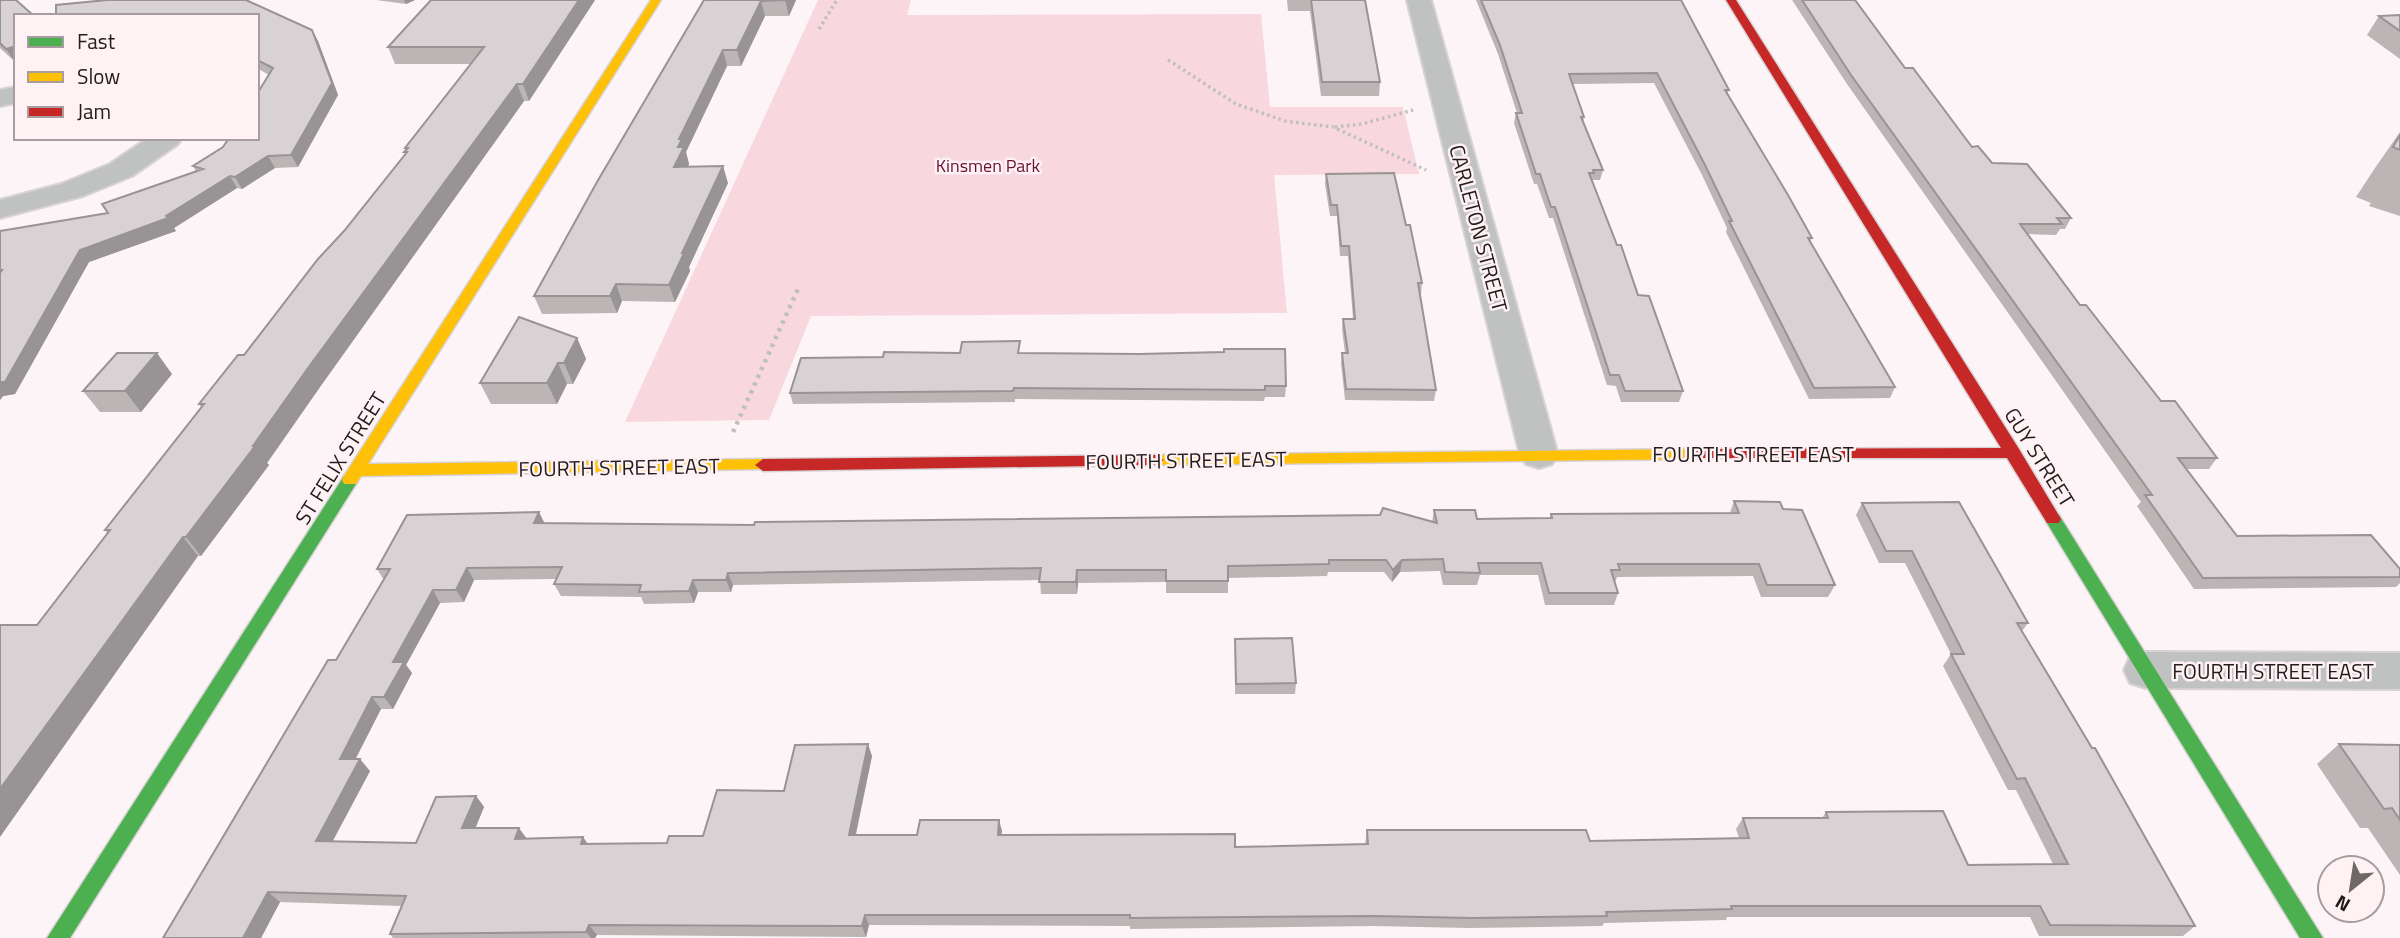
<svg xmlns="http://www.w3.org/2000/svg" width="2400" height="938" font-family="'Titillium Web',sans-serif">
  <rect width="100%" height="100%" fill="#fcf4f6"/>
  <path fill="#f8d7df" d="M818 0H911L907 15 1261 14 1270 107H1403L1419 174 1274 175 1287 313 811 316 769 420 625 422Z"/>
  <g fill="none" stroke-linecap="round" stroke-linejoin="round">
    <g stroke="#d8d2d4" stroke-width="4">
      <path id="street" d="M1407 0H1431L1558 455 1552 464 1539 468 1526 464 1520 455Z
        M16 87V103L0 106V90Z
        M148 138H182L178 144 132 176 83 196 0 218V200L61 184 110 164Z
        M2146 652 2400 653V689L2146 688 2130 683 2124 670 2130 657Z"/>
    </g>
    <g stroke="#d8d2d4" stroke-width="3">
      <path id="fast" d="M350 474 356 476 358 480 356 484 70 938H47L344 476Z
        M2053 513 2059 515 2323 938H2300L2047 523 2045 519 2047 515Z"/>
    </g>
    <g stroke="#d8d2d4" stroke-width="3">
      <path id="slow" d="M651 0H661L368 464 763 459 769 461 771 465 769 469 361 476 356 484H344L342 480 344 476Z
        M1695 449 1703 454 1695 459 1156 465 1148 460 1156 455Z"/>
    </g>
    <g stroke="#d8d2d4" stroke-width="3">
      <path id="jam" d="M1726 0H1736L2019 449 2061 519 2059 523H2047L2007 458H1689L1687 454 1695 449 2001 448Z
        M1156 455 1164 460 1156 465 763 471 755 465 763 459Z"/>
    </g>
    <path stroke="#c0bfc0" stroke-width="3.5" stroke-dasharray="2.5 3.5" stroke-linecap="butt" d="M819 29 837 0
      M1168 60 1236 104 1285 121 1333 127 1426 170
      M1335 127 1362 124 1413 110"/>
    <path stroke="#c0bfc0" stroke-width="4.5" stroke-dasharray="3.5 5" stroke-linecap="butt" d="M733 432 798 289"/>
    <use href="#street" fill="#c0c1c1" fill-rule="evenodd"/>
    <use href="#fast" fill="#4caf50" fill-rule="evenodd"/>
    <use href="#slow" fill="#ffc107" fill-rule="evenodd"/>
    <use href="#jam" fill="#c62828" fill-rule="evenodd"/>
  </g>
  <path fill="#bbb5b6" d="M0 0 15 62 0 48Z
    M376 0H415L406 4Z
    M595 0 529 101H524L320 387 267 463 269 465 201 556H198L37 625 108 534 105 530 201 407 199 404 244 355 344 231 405 155 404 152 406 150 405 148 471 64H395L388 47Z
    M704 0H796L789 16H765L741 66H727L686 152 689 164 688 166 728 183 689 267 690 271 675 302 622 301 617 313 542 314 534 296Z
    M1287 0H1365L1380 82 1379 96H1321L1310 11H1288Z
    M1476 0H1681L1729 90 1727 94 1812 238 1810 242 1895 387 1890 398 1809 399 1726 232 1727 228 1702 175 1654 83 1572 84 1584 117 1583 123 1603 170 1600 180H1593L1592 182 1617 245 1638 295 1683 391 1679 402H1621L1616 386 1607 385 1553 218H1549L1537 184H1534L1514 123 1516 113H1517L1498 54Z
    M1792 0H1855L1905 68 1972 147 1992 163 2071 218 2065 229H2060L2056 235 2028 234 2080 305 2161 401 2217 458 2209 469H2187L2237 536 2400 569V583L2396 587 2194 589 2137 506 2141 502 1847 84Z
    M2400 15V59L2367 35 2379 16Z
    M257 16 312 30 318 41 338 95 298 167 275 168 242 189 237 188 174 228 176 231 89 262 15 394 3 396 0 400V231L108 213 196 171 193 166 223 147 269 75 257 68Z
    M2400 132V216L2369 206 2371 203 2356 197 2375 168Z
    M1326 174 1406 225 1422 283 1421 294H1420L1436 390 1434 401 1345 400 1341 363 1342 353H1345L1342 329 1343 319H1353L1348 256H1340L1337 216H1330L1325 184Z
    M577 338 586 359 573 384H567L557 404H491L480 383Z
    M1021 353 1286 386 1285 397H1265L1264 401 1015 399V402L793 404 790 393 883 357Z
    M172 374 141 412H100L83 391Z
    M1734 501 1783 509 1835 585 1828 597H1761L1753 576 1617 577 1615 582 1618 593 1614 605H1545L1538 575H1480L1477 585H1443L1440 571 1400 572 1392 582 1384 572H1328L1327 576 1228 578V593H1166V582L1078 583 1077 594H1041L1040 580 733 585 731 592H698L694 603 644 604 641 597 561 596 554 584 557 579 474 580 464 602 440 603 406 665 412 673 393 709H381L355 759 370 771 332 841 416 843 476 796 484 807 475 828 527 838 583 837 588 844 667 843 703 836 784 791 872 756 856 835H917L1002 831 1001 835 1235 847 1365 844 1367 830 1590 841 1739 838 1736 829 1743 818H1822L1826 812 1968 865 2053 864 2016 790H2008L1943 666 1951 654 1905 563H1879L1856 515 1862 503 2028 623 2022 631 2195 926 2183 936H2039L2030 917H1727L1726 920 1604 923 1602 926 1469 928 1373 926 1130 929V926L869 925 866 937 597 935 595 938H393L390 934 402 906 280 902 261 938H163L336 660 384 580 377 569 545 523 754 525 1432 522 1434 510 1477 519 1550 518 1551 514 1730 513Z
    M1235 639 1296 683 1295 694H1235Z
    M2339 744 2400 745V875L2368 828H2360L2317 764Z"/>
  <path fill="#989394" d="M404 0H415L406 4Z
    M579 0H595L529 101 523 84Z
    M785 0H796L789 16Z
    M761 1 765 16 741 66 737 50Z
    M312 30 318 41 338 95 298 167 291 155Z
    M16 46V62H15L6 49Z
    M723 50 727 66 686 152 689 164 680 183 674 167 679 139Z
    M517 84 524 101 320 387 267 463 269 465 201 556 186 537 308 368Z
    M268 156 275 168 242 189 235 177Z
    M723 166 728 183 689 267 690 271 675 302 669 285 682 253Z
    M230 176 237 188 174 228 176 231 89 262 15 394 3 396 0 400V382L80 250 166 216Z
    M616 284 622 301 617 313 610 296Z
    M577 338 586 359 573 384 564 363Z
    M157 353 172 374 141 412 125 391Z
    M558 363 567 384 557 404 547 383Z
    M539 512 545 524 534 523Z
    M183 537 198 556 0 837V789Z
    M1402 560 1400 572 1392 582 1393 570Z
    M467 568 474 580 464 602 456 590Z
    M1077 570 1078 583 1077 594 1076 582Z
    M728 573 733 585 731 592 726 580Z
    M693 580 698 592 694 603 689 591Z
    M433 590 440 603 406 665 412 673 393 709 384 697 393 662Z
    M372 697 381 709 350 770 340 759Z
    M868 744 872 756 853 846 849 835Z
    M360 759 370 771 327 852 316 841Z
    M476 796 484 807 471 839 462 828Z
    M999 820 1002 831 1000 846 998 835Z
    M519 828 527 839H515Z
    M583 837 590 848 581 844Z
    M268 892 280 902 261 938H243Z
    M865 915 869 925 866 937 862 926Z
    M589 925 597 935 595 938H591L586 932Z"/>
  <path fill="#d9d2d4" stroke="#989394" stroke-width="2" d="M0 0H16L34 16H16V46L6 49 0 43Z
    M107 0H246L312 30 332 83 291 155 268 156 235 177 230 176 166 216 168 218 80 250 5 382H0V273L2 270H0V231L108 213 102 204 203 169 193 166 223 147 229 138H257V94L273 68 257 60V16H56V5Z
    M431 0H579L523 84H517L308 368 253 446H255L186 537H183L0 789V625H37L110 530H105L204 404H199L238 355H244L318 259 344 231 407 152H404L408 148H405L484 47H388Z
    M704 0H785L761 1 737 50H723L679 139H682L678 147H684L674 167 723 166 682 253H684L669 285 616 284 610 296H534L597 182Z
    M1311 0H1365L1380 82H1322Z
    M1481 0H1681L1729 90H1725L1788 195 1812 238H1808L1895 387 1814 388 1729 221H1732L1705 165 1657 73 1569 74 1584 117H1581L1603 170H1593L1594 173H1589L1617 245H1621L1638 295 1649 296 1683 391H1625L1619 375H1610L1555 207H1551L1540 174H1536L1516 113H1522L1500 45Z
    M1802 0H1855L1905 68H1913L1972 147 1978 146 1992 163 2027 164 2071 218H2057L2062 224H2020L2080 305H2086L2161 401H2175L2217 458H2178L2237 536 2371 535 2400 569V577L2203 578 2145 495H2152L1851 75Z
    M2400 15V31L2379 16Z
    M2400 135V150L2393 147Z
    M1394 173 1406 225H1410L1422 283H1418L1436 390 1346 389 1342 353H1348L1343 319H1355L1349 246H1341L1337 205H1331L1326 174Z
    M519 317 577 338 564 363H558L547 383H480Z
    M1020 341 1018 353 1139 354 1224 352V349H1285L1286 386H1265V390L1014 388 1013 391 790 393 801 358 883 357 884 352 960 353 962 342Z
    M117 353H157L125 391H83Z
    M1734 501 1780 502 1783 509 1802 510 1835 585H1767L1759 564H1618L1620 570H1611L1618 593H1549L1541 563H1478L1480 573 1445 572 1443 559 1402 560 1393 570 1386 560H1329V564L1228 566V581H1166V570H1077L1076 582H1039L1041 568 728 573 726 580H693L689 591 639 592 641 585 554 584 562 567 467 568 456 590H433L393 662H404L384 697H372L340 759H360L316 841 416 843 436 797 476 796 462 828H519L515 839 583 837 581 844 667 843 669 836H703L717 790 784 791 795 745 868 744 849 835H917L920 820H999L998 835 1235 834V847L1368 844 1367 830H1586L1590 841 1749 838 1743 818H1828L1826 812 1943 811 1968 865 2068 864 2025 778 2017 779 1951 654H1964L1912 551H1886L1862 503 1959 502 2028 623H2017L2092 748H2095L2195 926 2050 925 2040 906H1731L1732 909 1606 912 1607 916 1472 918 1375 916 1130 918V915H865L862 926 589 925 586 932 390 934 406 896 268 892 243 938H163L328 660H336L390 569H377L407 515 539 512 534 523 754 525 755 522 1380 515 1383 508 1437 523 1434 510H1475L1477 519 1552 518 1551 514 1739 513Z
    M1292 638 1296 683 1236 684 1235 639Z
    M2339 744 2400 745V820L2392 808 2384 809Z"/>
  <g text-anchor="middle" dominant-baseline="central" stroke-width="5" stroke-linejoin="round" paint-order="stroke">
    <g font-size="18" fill="#691135" stroke="#fff1f4">
      <text x="988" y="165">Kinsmen Park</text>
    </g>
    <g font-size="21" fill="#221c1d" stroke="#fff1f4">
      <text transform="translate(1479 228) rotate(75)">CARLETON STREET</text>
      <text x="1753" y="454">FOURTH STREET EAST</text>
      <text transform="translate(2040 457) rotate(58)">GUY STREET</text>
      <text transform="translate(340 458) rotate(-58)">ST FELIX STREET</text>
      <text transform="translate(1186 460) rotate(-1)">FOURTH STREET EAST</text>
      <text transform="translate(619 467) rotate(-1)">FOURTH STREET EAST</text>
      <text x="2273" y="671">FOURTH STREET EAST</text>
    </g>
  </g>
  <rect x="14" y="14" width="245" height="126" fill="#fff1f4" stroke="#a79c9e" stroke-width="2"/>
  <rect x="28" y="37" width="35" height="10" fill="#4caf50" stroke="#a79c9e" stroke-width="2"/>
  <text x="77" y="49" font-size="21" fill="#221c1d">Fast</text>
  <rect x="28" y="72" width="35" height="10" fill="#ffc107" stroke="#a79c9e" stroke-width="2"/>
  <text x="77" y="84" font-size="21" fill="#221c1d">Slow</text>
  <rect x="28" y="107" width="35" height="10" fill="#c62828" stroke="#a79c9e" stroke-width="2"/>
  <text x="77" y="119" font-size="21" fill="#221c1d">Jam</text>
  <g transform="translate(2351 889) rotate(210)"><circle r="33" fill="#fff1f4" stroke="#a79c9e" stroke-width="2"/>
  <path d="M0-5L12 26L0 18L-12 26Z" fill="#6e6869"/>
  <text y="-10" font-size="19" font-weight="bold" text-anchor="middle" fill="#221c1d">N</text>
  </g>
</svg>
